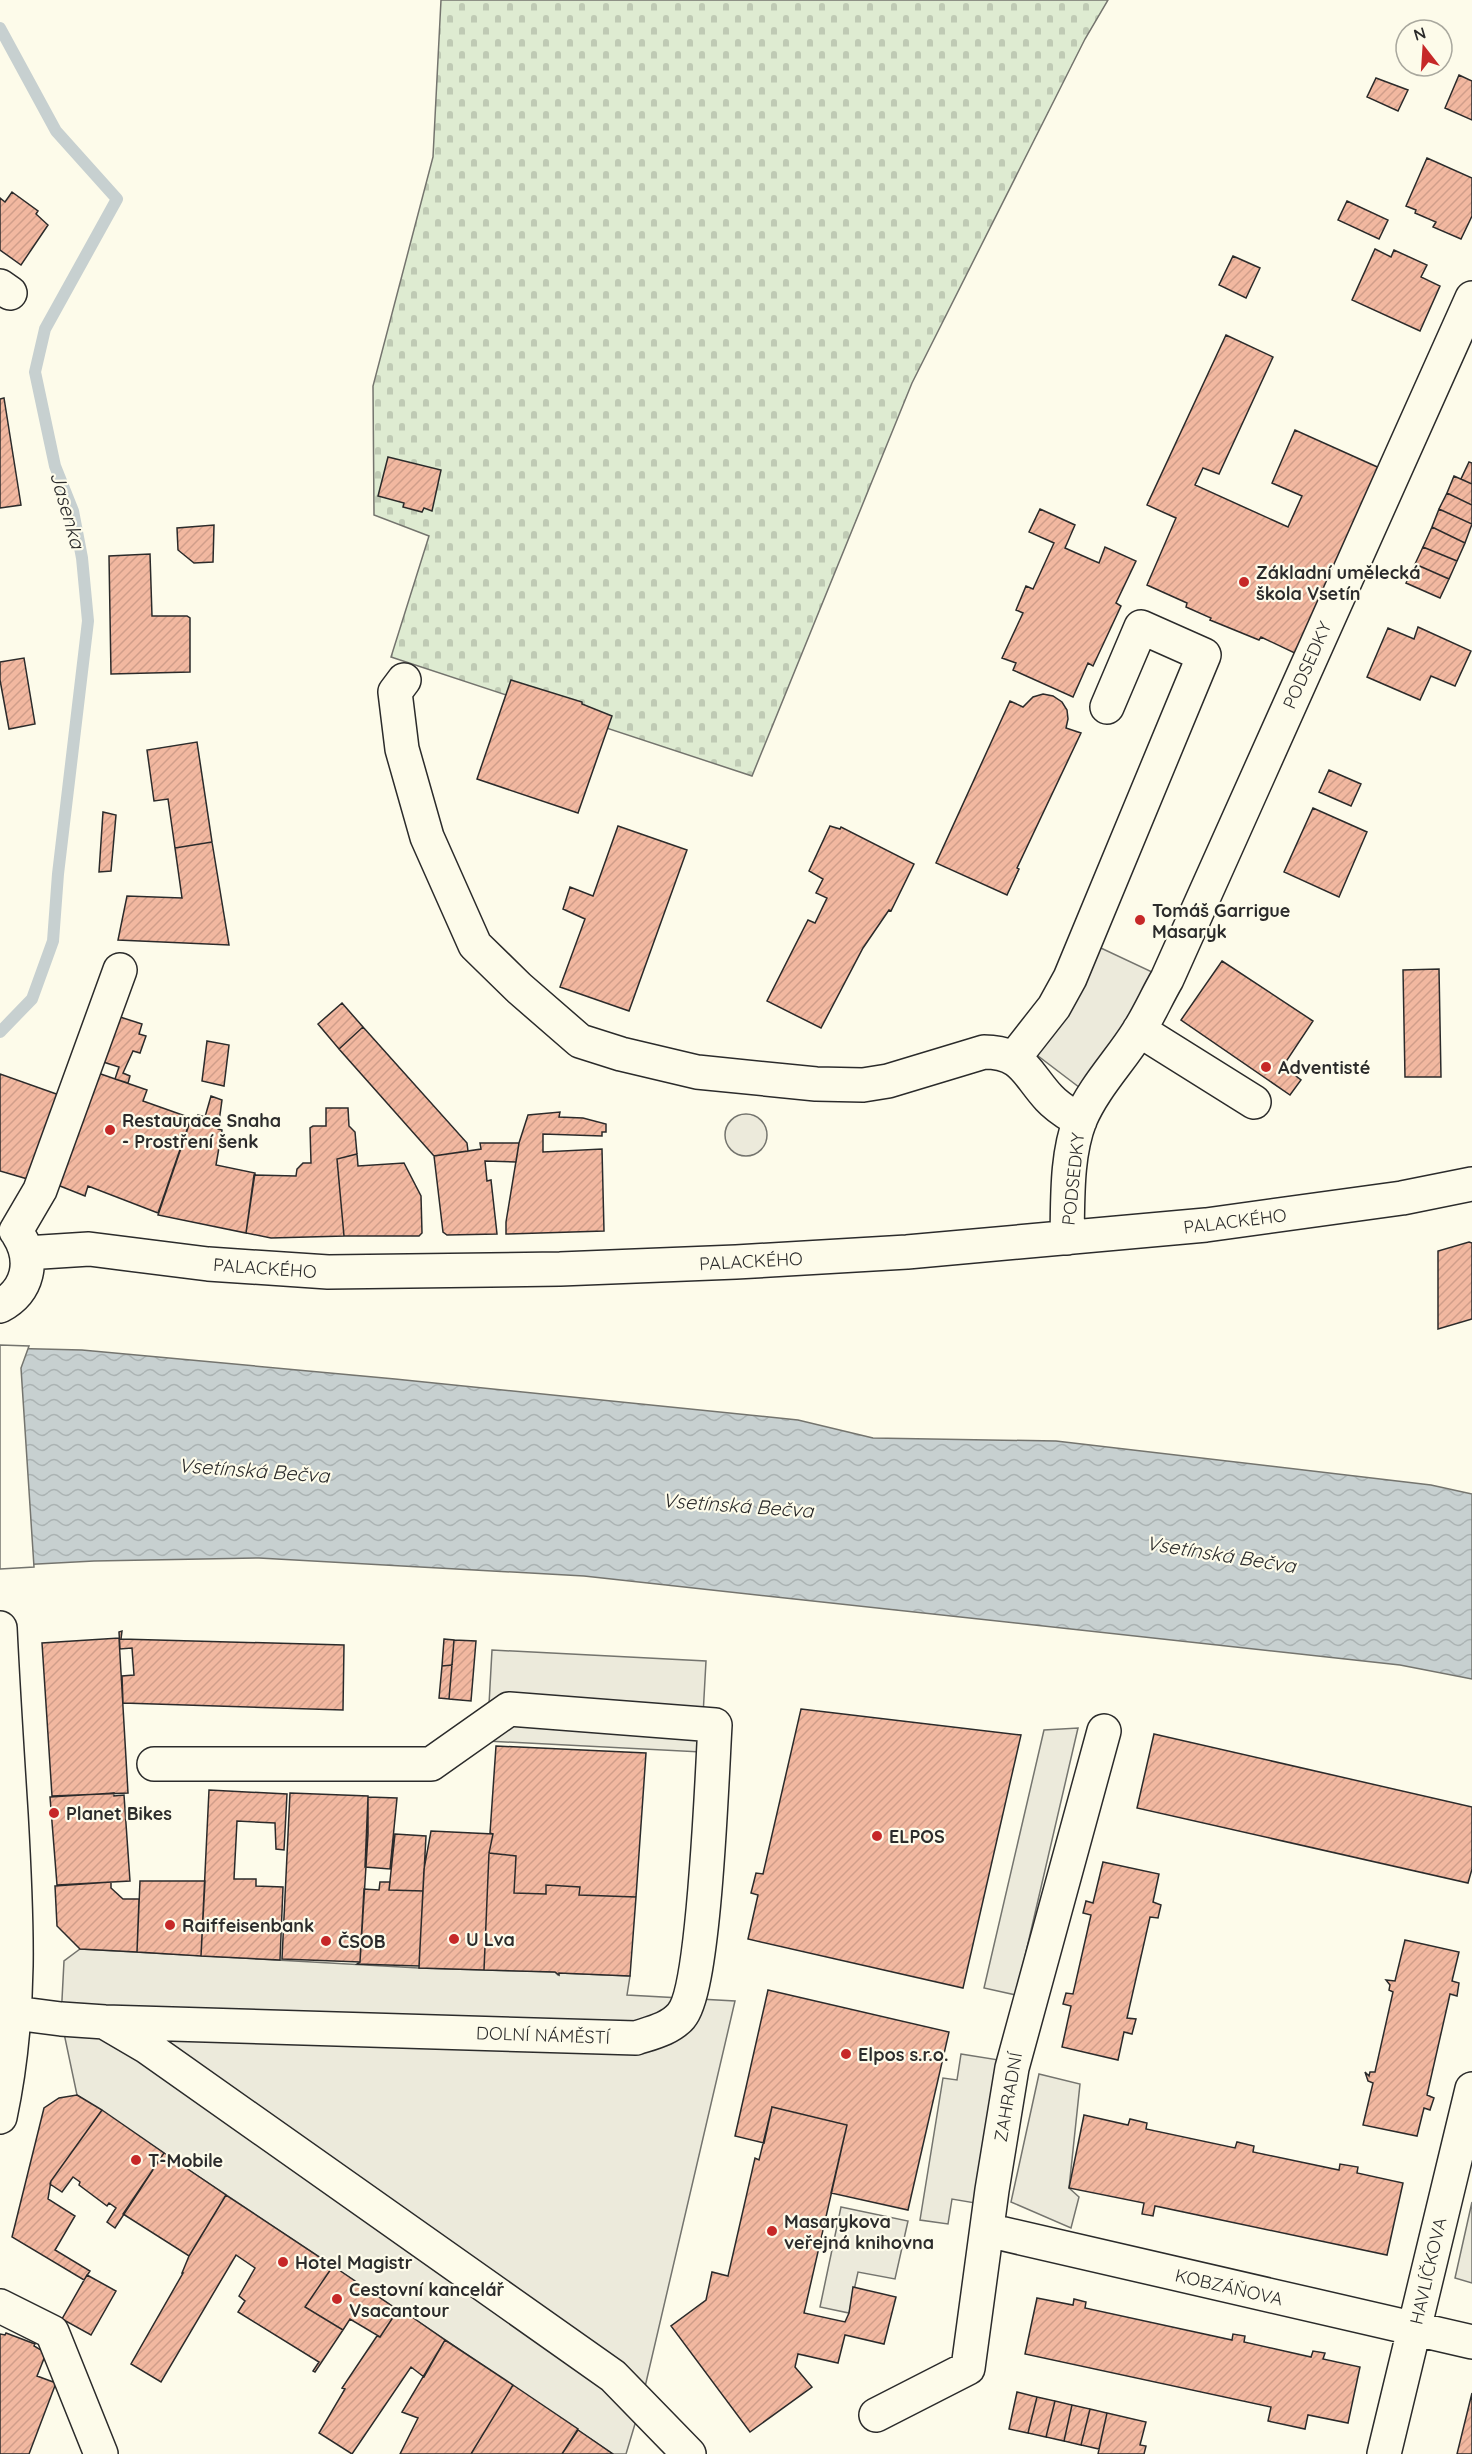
<svg xmlns="http://www.w3.org/2000/svg" width="1472" height="2454" font-family="Quicksand,sans-serif">
  <defs>
    <pattern id="cemetery-stones" width="16" height="16" patternUnits="userSpaceOnUse" patternTransform="scale(1.5)"><rect width="16" height="16" fill="#deebd1"/><path d="M2 7V4a2 2 0 0 1 4 0v3zM10 15v-3a2 2 0 0 1 4 0v3z" fill="#bfcab4"/></pattern>
    <pattern id="water-waves" width="16" height="10" patternUnits="userSpaceOnUse" patternTransform="scale(1.5)"><rect width="16" height="10" fill="#c7d0d0"/><path d="M0 5q4-4 8 0t8 0" fill="none" stroke="#abb3b3"/></pattern>
    <pattern id="building-hatch" width="6" height="6" patternUnits="userSpaceOnUse" patternTransform="scale(1.5)"><rect width="6" height="6" fill="#f2b8a0"/><path d="M-1 1l2-2M0 6l6-6M5 7l2-2" fill="none" stroke="#d09e8a"/></pattern>
  </defs>
  <rect width="100%" height="100%" fill="#fdfbea"/>
  <path fill="url(#cemetery-stones)" stroke="#74746e" stroke-width="1.5" d="M441 0H1108L1085 39 912 383 752 776 391 657 429 536 374 515 373 386 433 157Z"/>
  <path fill="#eceadb" stroke="#74746e" stroke-width="1.5" d="M1086 941 1167 979 1092 1097 1025 1046Z
    M725 1135a21 21 0 1 1 42 0a21 21 0 1 1-42 0Z
    M492 1650 706 1661 701 1752 487 1741Z
    M1078 1728 1016 1995 984 1988 1044 1730Z
    M80 1949 419 1968 555 1972 558 1975 559 1973 630 1976 627 1995 735 2001 641 2404 626 2454H613L400 2309 398 2310 77 2095 61 2019 64 1961Z
    M961 2054 999 2060 975 2203 952 2199 948 2224 920 2220 943 2078 957 2080Z
    M1039 2074 1080 2084 1069 2188 1079 2197 1071 2228 1011 2202Z
    M1472 2202V2283L1455 2278Z
    M841 2207 908 2221 895 2279 858 2272 849 2313 820 2307Z"/>
  <path fill="url(#water-waves)" stroke="#74746e" stroke-width="1.5" d="M0 1348 82 1350 395 1379 798 1420 873 1438 1056 1441 1431 1485 1472 1494V1679L1400 1665 584 1576 259 1558 94 1561 0 1566Z"/>
  <path fill="#fdfbea" stroke="#74746e" stroke-width="1.5" d="M0 1345 29 1346 21 1368 34 1567 0 1569Z"/>
  <g fill="none" stroke-linecap="round" stroke-linejoin="round">
    <path stroke="#c7d0d0" stroke-width="12" d="M0 28 56 131 117 199 45 329 35 372 55 466 73 511 82 558 88 621 58 874 53 941 32 999 0 1032"/>
  </g>
  <path fill="url(#building-hatch)" stroke="#2b2b2b" stroke-width="1.5" d="M1459 75 1472 81V120L1445 108Z
    M1376 78 1408 90 1398 111 1367 97Z
    M1427 158 1472 178V216L1461 239 1433 227 1436 222 1415 213 1416 210 1406 206Z
    M12 192 38 211 36 214 48 225 21 265 0 250V198L5 202Z
    M1347 201 1388 220 1379 239 1338 220Z
    M1375 249 1391 257 1394 250 1427 265 1421 277 1440 286 1420 331 1352 300Z
    M1233 256 1260 268 1246 298 1219 285Z
    M1226 335 1273 357 1219 474 1203 468 1195 485 1288 527 1302 496 1272 483 1295 430 1384 470 1301 656 1261 637 1259 640 1210 620 1211 618 1186 607 1187 603 1147 585 1176 518 1147 505Z
    M4 398 21 505 0 508V399Z
    M388 457 441 470 432 511 424 508 422 512 403 507 404 503 378 496Z
    M1469 462 1472 463V484L1461 479Z
    M1454 476 1472 484V505L1447 493Z
    M1447 493 1472 505V524L1439 509Z
    M1040 509 1075 525 1065 548 1099 563 1105 547 1136 561 1116 603 1121 606 1093 666 1088 663 1073 697 1013 670 1016 663 1002 658 1023 613 1016 610 1026 586 1033 589 1054 543 1029 532Z
    M1439 509 1472 524 1465 543 1432 527Z
    M214 525 213 562 194 563 178 550 177 528Z
    M1432 527 1465 543 1457 561 1423 547Z
    M1423 547 1457 561 1449 579 1415 564Z
    M150 554 152 616H187L190 618V672L111 674 109 556Z
    M1415 564 1449 579 1440 598 1406 583Z
    M1418 627 1471 651 1455 686 1431 676 1420 700 1367 677 1388 628 1414 639Z
    M24 658 35 724 9 729 0 680V662Z
    M511 680 582 702V704L612 716 578 813 477 779Z
    M1043 694 1053 696 1062 702 1067 710 1068 719 1066 728 1081 733 1017 868 1019 869 1007 895 936 863 1010 701 1023 707 1033 697Z
    M197 742 212 842 175 848 168 799 154 801 147 750Z
    M1329 770 1361 784 1351 806 1319 792Z
    M1313 808 1367 832 1339 897 1284 872Z
    M103 812 116 815 111 871 99 872Z
    M618 826 687 850 629 1011 560 987 585 919 563 909 570 887 593 896Z
    M830 826 840 829 841 827 914 864 891 911 889 910 863 948 821 1028 767 1001 808 920 815 923 827 898 816 893 823 879 809 871Z
    M212 842 229 945 118 940 127 896 182 898 175 848Z
    M1222 961 1313 1021 1283 1066 1301 1080 1290 1095 1181 1020Z
    M1439 969 1441 1077H1405L1403 970Z
    M342 1003 363 1027 339 1049 318 1024Z
    M117 1016 142 1024 139 1034 146 1036 140 1053 133 1051 123 1073 130 1076 128 1083 115 1079 119 1067 100 1061Z
    M363 1027 467 1143 468 1151 434 1156 339 1049Z
    M207 1041 229 1045 224 1086 202 1081Z
    M95 1072 147 1090 143 1101 191 1118 158 1213 88 1186 85 1196 55 1184Z
    M0 1074 62 1096 31 1180 0 1171Z
    M211 1096 222 1100 218 1129 222 1130 216 1165 255 1173 246 1233 158 1215 190 1122 195 1124 198 1115 205 1117Z
    M326 1108H348L349 1126 355 1132 357 1154 337 1159 344 1236 271 1238 246 1233 254 1175 296 1176 297 1169 303 1163H311L310 1128 313 1126H326Z
    M560 1112 559 1117 583 1118 606 1124V1132H602V1136L543 1134V1152L602 1149 604 1231 506 1234V1222L519 1143 528 1115Z
    M480 1143H519L516 1162 485 1161 487 1181 491 1180 497 1234 447 1235 443 1232 434 1156 481 1149Z
    M357 1154 358 1166 404 1163 421 1196 422 1233 419 1236H344L337 1159Z
    M1469 1242 1472 1243V1319L1438 1329V1251Z
    M122 1631 121 1639 344 1645 343 1710 123 1703 122 1676 134 1675 132 1648 120 1649 119 1632Z
    M119 1638 128 1793 52 1796 42 1643Z
    M444 1639 454 1640 452 1665 442 1666Z
    M454 1640 476 1641 471 1701 449 1699Z
    M452 1665 449 1699 439 1698 442 1666Z
    M801 1709 1021 1735 963 1988 748 1939 758 1895 751 1893 756 1873 763 1874Z
    M1154 1734 1472 1807V1869L1468 1883 1137 1808Z
    M496 1746 646 1753 636 1897 579 1895 580 1887 546 1885V1894L514 1893 516 1856 489 1853 493 1834 490 1833Z
    M209 1790 287 1794 284 1850 276 1849 275 1823 237 1821 234 1879H256V1886L283 1887 280 1960 201 1956Z
    M114 1793V1796L124 1795 130 1881 57 1885 50 1797Z
    M290 1793 368 1796V1834L360 1962 282 1959Z
    M368 1797 397 1798 390 1869 365 1867Z
    M431 1831 493 1834 489 1853 484 1970 419 1968 424 1869Z
    M395 1834 426 1836 423 1891 389 1890Z
    M489 1853 516 1856 514 1893 546 1894V1885L580 1887 579 1895 636 1897 630 1976 559 1973V1975L555 1972 484 1970Z
    M1103 1862 1159 1874 1153 1902 1161 1905 1158 1918 1150 1917 1127 2018 1136 2019 1132 2034 1124 2032 1118 2060 1062 2047 1071 2006 1063 2004 1066 1993 1073 1994 1091 1915 1083 1913 1086 1901 1093 1903Z
    M140 1881H205L201 1956 137 1952Z
    M111 1882V1888L123 1899H139L137 1952 80 1949 57 1926 55 1886Z
    M380 1882H390L389 1890 423 1891 419 1966 357 1964 360 1962 364 1889 379 1890Z
    M1405 1940 1459 1952 1452 1981 1459 1983 1457 1996 1450 1994 1427 2095 1434 2098 1430 2110 1424 2108 1417 2136 1363 2125 1373 2083 1368 2081 1365 2072 1369 2076 1370 2072H1375L1393 1992 1389 1990 1390 1985 1386 1980 1395 1981Z
    M768 1990 949 2032 908 2210 831 2193 847 2125 772 2107 764 2143 735 2136Z
    M77 2095 102 2110 51 2181 48 2199 75 2216 55 2250 90 2271 84 2280 12 2237 44 2108 59 2098Z
    M772 2107 847 2125 804 2313 845 2322 849 2313 853 2287 896 2297 884 2344 845 2335 838 2363 798 2354 795 2367 812 2387 750 2432 671 2326 706 2300 712 2272 728 2276 755 2158 759 2160Z
    M102 2110 164 2153 115 2228 107 2222 116 2208 109 2203 107 2206 79 2185 80 2182 73 2177 62 2192 50 2184 51 2181Z
    M1084 2115 1128 2125 1130 2119 1147 2123 1146 2129 1235 2148 1237 2142 1254 2146 1253 2152 1339 2170 1340 2164 1358 2167 1357 2173 1403 2183 1387 2255 1155 2206 1153 2216 1142 2214 1144 2203 1069 2188Z
    M164 2153 226 2195 189 2256 123 2214Z
    M226 2195 333 2266 305 2307 343 2330 315 2372 313 2371 319 2362 238 2312 245 2301 239 2296 255 2268 236 2255 161 2382 131 2364 183 2273H182L189 2256Z
    M333 2266 398 2310 380 2337 350 2319 343 2330 305 2307Z
    M87 2275 116 2291 91 2335 62 2319Z
    M1037 2298 1073 2305 1074 2299 1086 2302 1085 2308 1232 2340 1233 2334 1245 2336 1244 2342 1311 2357 1313 2351 1325 2353 1323 2359 1360 2367 1348 2423 1308 2415 1305 2429 1268 2421 1271 2407 1025 2354Z
    M399 2308 445 2340 424 2377 411 2367 352 2454 319 2433 345 2389 342 2388 377 2336 380 2337Z
    M6 2333 35 2344 34 2346 41 2350 45 2356 37 2376 56 2383 29 2454H0V2334L5 2335Z
    M445 2340 513 2385 471 2454H400L418 2418 402 2412Z
    M513 2385 578 2429 562 2454H471Z
    M1017 2392 1037 2397 1028 2433 1009 2429Z
    M1472 2393V2454H1457Z
    M1037 2397 1055 2401 1046 2437 1028 2433Z
    M1055 2401 1072 2405 1064 2441 1046 2437Z
    M1072 2405 1090 2409 1081 2445 1064 2441Z
    M1090 2409 1107 2413 1099 2449 1081 2445Z
    M1107 2413 1146 2422 1140 2445 1146 2446 1144 2454H1098Z
    M578 2430 613 2454H562Z"/>
  <g fill="none" stroke-linecap="round" stroke-linejoin="round">
    <g stroke="#2b2b2b" stroke-width="36">
      <path id="minor" d="M0 286 10 293
        M404 680 395 692 402 749 427 837 475 945 519 988 580 1041 621 1054 697 1072 816 1084 863 1085 888 1081 984 1052C1023 1052 1026 1073 1049 1098 1058 1108 1069 1114 1080 1121
        M1139 1030 1254 1102
        M1014 1058 1054 1007 1070 978 1204 655 1141 627 1107 707
        M16 1231 40 1190 120 970
        M1067 1238C1068 1200 1066 1156 1080 1120 1094 1087 1120 1061 1138 1032 1149 1015 1157 996 1167 979L1472 298
        M26 1253 89 1249 208 1264 328 1272 560 1269 736 1262 907 1252 1206 1225 1402 1198 1472 1184
        M0 1306C28 1291 35 1261 18 1234
        M0 1628C3 1690 7 1752 11 1814 17 1918 22 2014 0 2117
        M15 2013 61 2019 105 2022 636 2038C651 2033 670 2029 681 2016 705 1989 712 1773 715 1725L509 1709 431 1764H154
        M106 2023 147 2047 613 2376 689 2454
        M987 2230 1472 2342
        M0 2306 52 2332 101 2454
        M876 2415 968 2368 992 2190 1012 2068 1104 1731
        M1384 2454 1472 2089"/>
    </g>
    <use href="#minor" stroke="#fdfbea" stroke-width="33"/>
  </g>
  <g fill="#c62828" stroke="#fdfbea" stroke-width="2">
    <circle cx="1244" cy="582" r="6"/>
    <circle cx="1140" cy="920" r="6"/>
    <circle cx="1266" cy="1067" r="6"/>
    <circle cx="110" cy="1130" r="6"/>
    <circle cx="54" cy="1813" r="6"/>
    <circle cx="877" cy="1836" r="6"/>
    <circle cx="170" cy="1925" r="6"/>
    <circle cx="454" cy="1939" r="6"/>
    <circle cx="326" cy="1941" r="6"/>
    <circle cx="846" cy="2054" r="6"/>
    <circle cx="136" cy="2160" r="6"/>
    <circle cx="772" cy="2231" r="6"/>
    <circle cx="283" cy="2262" r="6"/>
    <circle cx="337" cy="2299" r="6"/>
  </g>
  <g text-anchor="middle" dominant-baseline="central" stroke-width="4.5" stroke-linejoin="round" paint-order="stroke">
    <g font-size="18" font-weight="bold" fill="#2b2b2b" stroke="#fdfbea" text-anchor="start">
      <text x="1256" y="572">Základní umělecká<tspan x="1256" dy="21">škola Vsetín</tspan></text>
      <text x="1152" y="910">Tomáš Garrigue<tspan x="1152" dy="21">Masaryk</tspan></text>
      <text x="1278" y="1067">Adventisté</text>
      <text x="122" y="1120">Restaurace Snaha<tspan x="122" dy="21">- Prostření šenk</tspan></text>
      <text x="66" y="1813">Planet Bikes</text>
      <text x="889" y="1836">ELPOS</text>
      <text x="182" y="1925">Raiffeisenbank</text>
      <text x="466" y="1939">U Lva</text>
      <text x="338" y="1941">ČSOB</text>
      <text x="858" y="2054">Elpos s.r.o.</text>
      <text x="148" y="2160">T-Mobile</text>
      <text x="784" y="2221">Masarykova<tspan x="784" dy="21">veřejná knihovna</tspan></text>
      <text x="295" y="2262">Hotel Magistr</text>
      <text x="349" y="2289">Cestovní kancelář<tspan x="349" dy="21">Vsacantour</tspan></text>
    </g>
    <g font-size="18" fill="#2b2b2b" stroke="#fdfbea">
      <text transform="translate(1307 665) rotate(-66)">PODSEDKY</text>
      <text transform="translate(1073 1179) rotate(-84)">PODSEDKY</text>
      <text transform="translate(1235 1221) rotate(-7)">PALACKÉHO</text>
      <text transform="translate(751 1261) rotate(-3)">PALACKÉHO</text>
      <text transform="translate(265 1268) rotate(4)">PALACKÉHO</text>
      <text transform="translate(543 2035) rotate(2)">DOLNÍ NÁMĚSTÍ</text>
      <text transform="translate(1008 2097) rotate(-80)">ZAHRADNÍ</text>
      <text transform="translate(1428 2271) rotate(-77)">HAVLÍČKOVA</text>
      <text transform="translate(1229 2287) rotate(13)">KOBZÁŇOVA</text>
    </g>
    <g font-size="20" font-style="italic" fill="#2b2b2b" stroke="#fdfbea">
      <text transform="translate(68 510) rotate(74)">Jasenka</text>
      <text transform="translate(254 1470) rotate(4)">Vsetínská Bečva</text>
      <text transform="translate(738 1505) rotate(4)">Vsetínská Bečva</text>
      <text transform="translate(1221 1554) rotate(9)">Vsetínská Bečva</text>
    </g>
  </g>
  <g transform="translate(1424 48) rotate(343)"><circle r="28" fill="#fdfbea" stroke="#a9a89e" stroke-width="1.5"/>
  <path d="M0-4.5L10 22L0 15L-10 22Z" fill="#c62828"/>
  <text y="-9" font-size="16" font-weight="bold" text-anchor="middle" fill="#2b2b2b">N</text>
  </g>
</svg>
